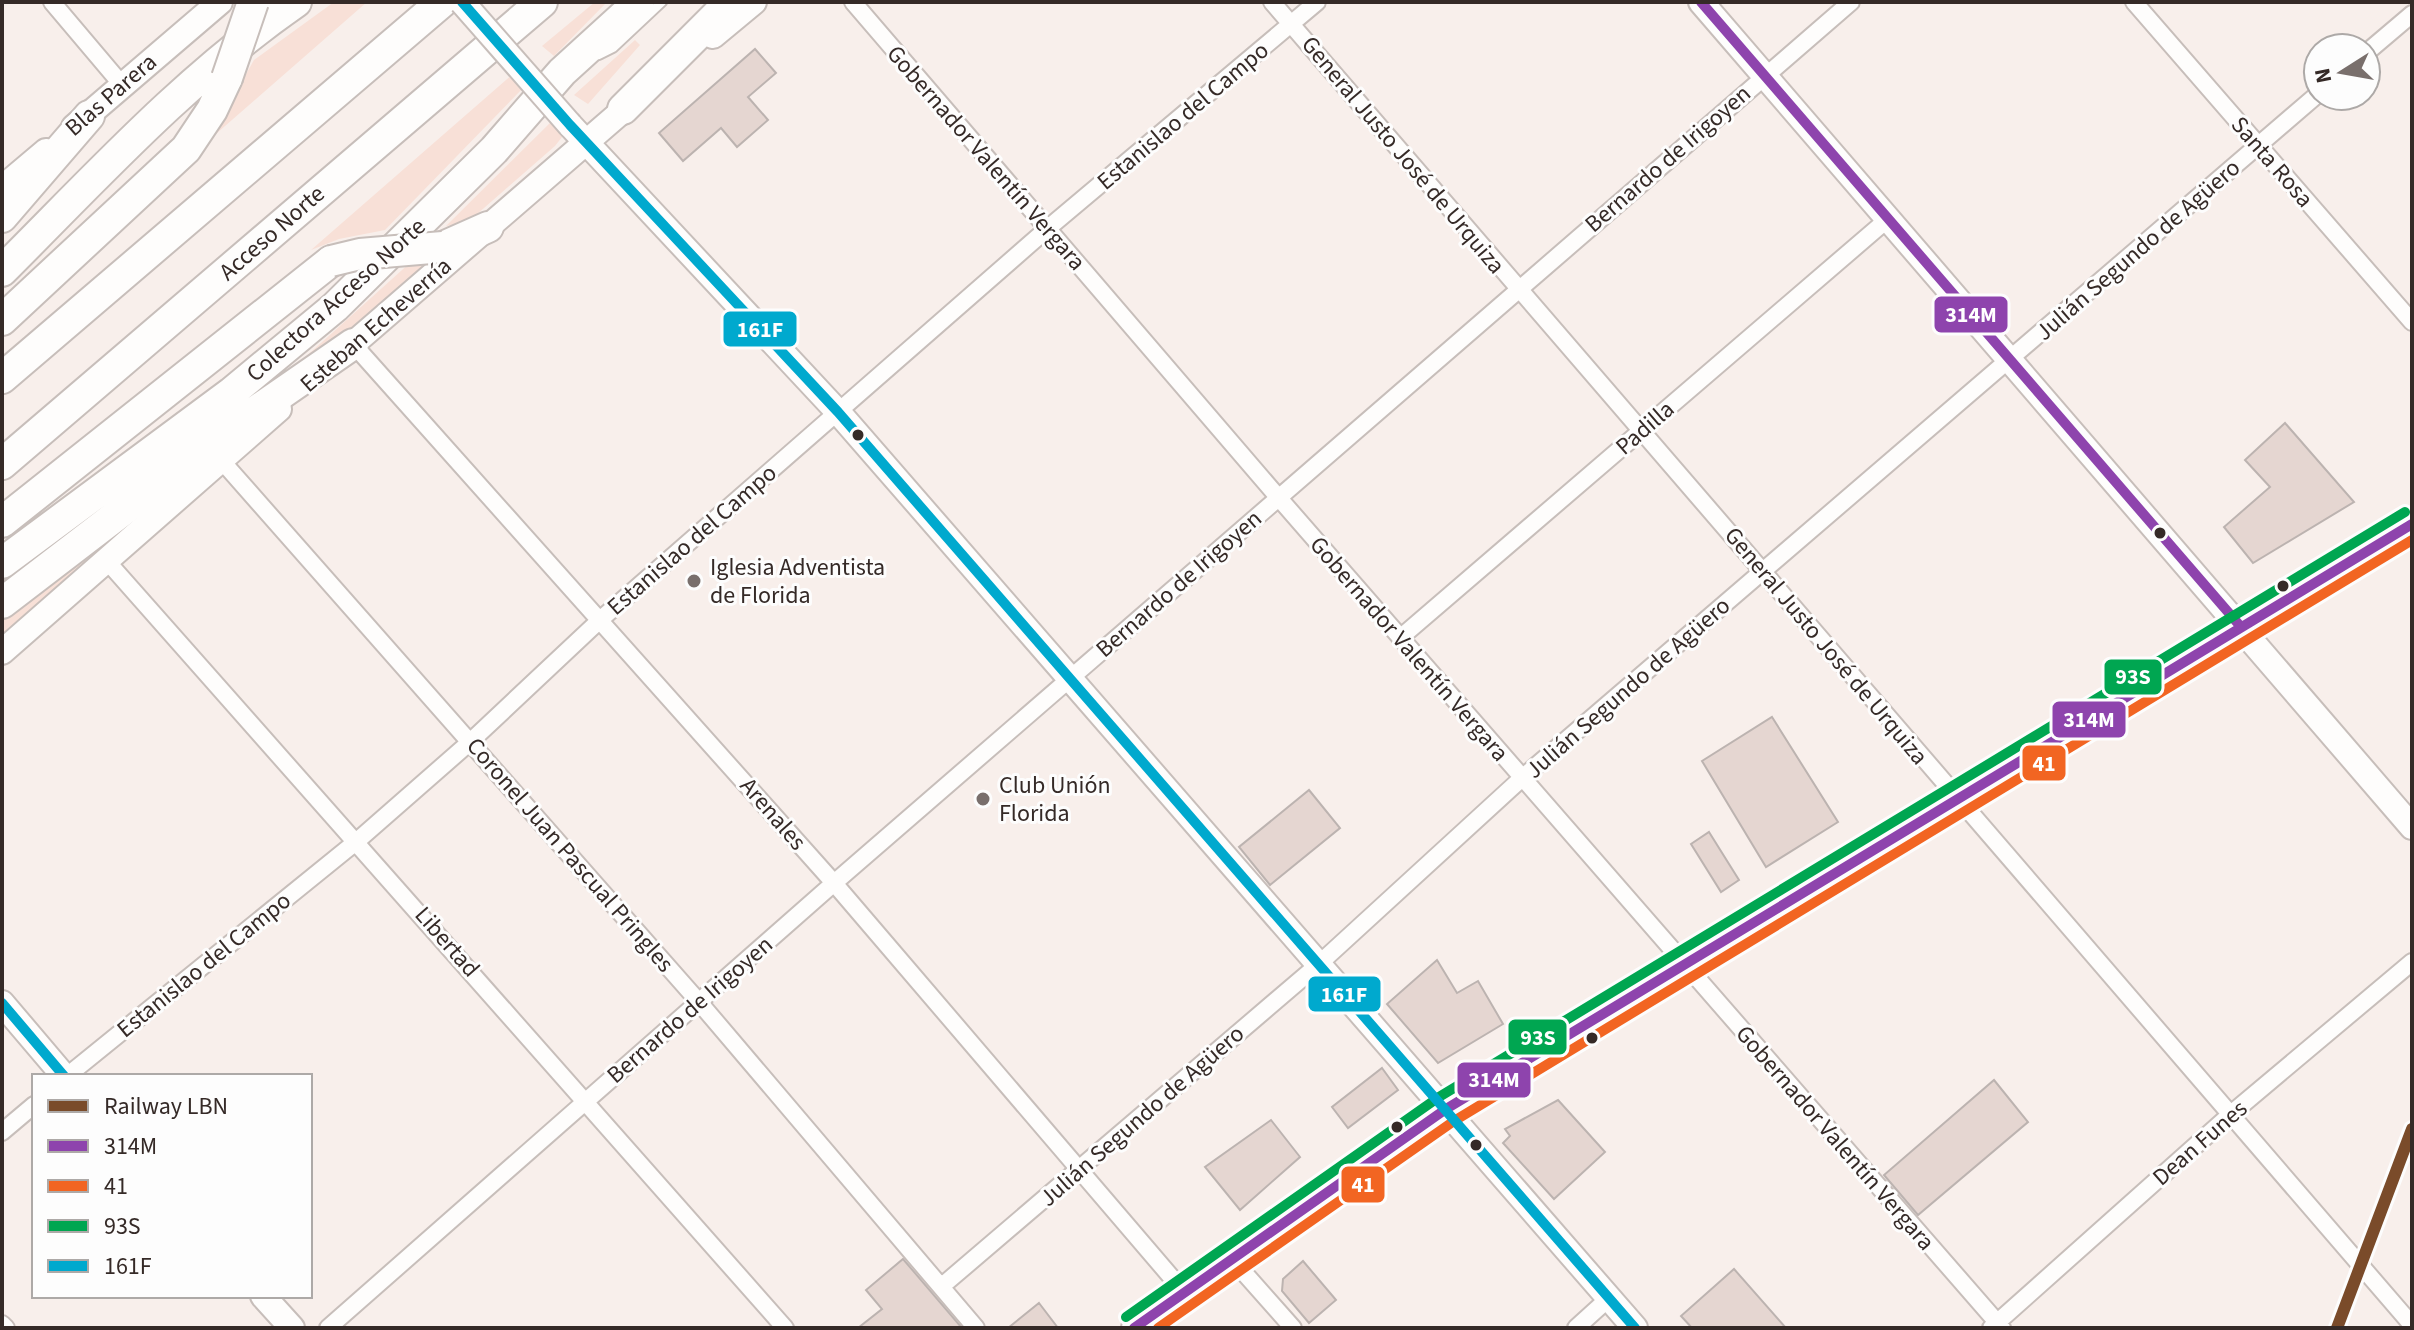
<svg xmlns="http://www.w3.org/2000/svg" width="2414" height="1330" font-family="'Source Sans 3',sans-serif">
  <rect width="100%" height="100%" fill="#f8efeb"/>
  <path fill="#f8e0d7" d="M334 2H367L209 140 254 60Z
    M595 2H607L554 56 542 46Z
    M635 40 640 45 588 104 574 95Z
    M513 74 524 87 385 230 339 239 311 250Z
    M554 119 562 127V137L555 146 468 222 446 226Z
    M437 260 355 328 281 379 412 261Z
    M135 520 2 637V615Z"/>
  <path fill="#e5d6d1" stroke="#bcb3b0" stroke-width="2" d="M755 49 776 73 748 97 768 120 737 147 721 128 683 161 659 133Z
    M2285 423 2354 502 2253 563 2224 527 2270 487 2245 460Z
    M1772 717 1838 822 1766 867 1702 761Z
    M1309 790 1340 828 1270 885 1239 847Z
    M1709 832 1739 880 1721 892 1691 844Z
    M1437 960 1457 993 1478 981 1503 1024 1438 1063 1387 1004Z
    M1382 1068 1398 1090 1348 1128 1332 1107Z
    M1994 1080 2028 1122 1918 1215 1884 1175Z
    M1558 1100 1605 1152 1554 1199 1503 1143 1510 1136 1505 1129Z
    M1271 1120 1300 1157 1240 1210 1205 1167Z
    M903 1259 962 1328H858L882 1309 866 1290Z
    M1303 1261 1336 1300 1309 1323 1282 1291 1283 1279Z
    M1734 1269 1786 1328H1692L1681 1316Z
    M1039 1303 1058 1328H1008Z"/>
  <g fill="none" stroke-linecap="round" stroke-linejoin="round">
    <g stroke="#c7beba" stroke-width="12">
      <path id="lane" d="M599 55 613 48 662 2"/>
    </g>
    <g stroke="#c7beba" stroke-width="20">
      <path id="street" d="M52 2 123 86
        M853 2 1278 497 2002 1328
        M1272 2 2412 1325
        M2134 2 2412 322
        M2366 53 2412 14
        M353 344 834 883 1184 1292
        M221 460 699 1002 976 1328
        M106 560 785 1328
        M1400 638 1889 218
        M67 1076 357 841 470 742 601 619 1047 229 1317 2
        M2 1132 34 1105
        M1231 1258 1293 1328
        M942 1286 1320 963 1522 778 2318 94
        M2 1324 6 1328
        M328 1328 834 883 1851 2
        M1576 1328 1608 1299
        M1991 1328 2231 1114 2412 962"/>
    </g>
    <g stroke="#c7beba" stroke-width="28">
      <path id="secondary" d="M1701 2 2412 827
        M713 36 754 2
        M570 125 838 412 1635 1328
        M74 127 220 2
        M2 188 46 151
        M339 356 635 100
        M2 652 279 409
        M2 1003 64 1076
        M263 1296 292 1328
        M1134 1328 1446 1109 2412 524"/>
    </g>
    <g stroke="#c7beba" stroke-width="34">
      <path id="highway" d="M623 109 730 2
        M2 217 89 116
        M443 247 488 227
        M2 271C97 176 185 79 296 2
        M2 320 186 149 212 110 227 78
        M2 378 442 2
        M2 464 542 2
        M2 522 331 261
        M2 563 231 393 335 307 494 150 562 72 639 2
        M2 603 220 436 353 344"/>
    </g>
    <use href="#lane" stroke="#fefdfc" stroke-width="8"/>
    <use href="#street" stroke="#fefdfc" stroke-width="16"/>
    <use href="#secondary" stroke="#fefdfc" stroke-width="24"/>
    <use href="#highway" stroke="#fefdfc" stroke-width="30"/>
    <g stroke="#c7beba" stroke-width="28" stroke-linecap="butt">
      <path id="secondary-bridge" d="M462 2 570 125"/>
    </g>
    <g stroke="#c7beba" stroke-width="34" stroke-linecap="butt">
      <path id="highway-bridge" d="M227 78 253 2
        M331 261 360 254 443 247"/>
    </g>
    <use href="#secondary-bridge" stroke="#fefdfc" stroke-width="24"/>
    <use href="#highway-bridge" stroke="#fefdfc" stroke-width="30"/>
    <g stroke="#fdfdfd" stroke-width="16">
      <path id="bus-1" d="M1701 2 2241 627
        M1134 1328 1446 1109 2412 524"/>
    </g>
    <g stroke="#fdfdfd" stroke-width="16">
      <path id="bus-2" d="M1158 1328 1454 1121 2412 540"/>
    </g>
    <g stroke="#fdfdfd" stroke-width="16">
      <path id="bus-3" d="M1126 1317 1439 1097 2405 512"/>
    </g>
    <g stroke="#fdfdfd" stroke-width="16">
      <path id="bus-4" d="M462 2 570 125 838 412 1635 1328
        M2 1003 64 1076"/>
    </g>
    <use href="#bus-1" stroke="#8e44ad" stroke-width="10"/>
    <use href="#bus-2" stroke="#f26522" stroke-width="10"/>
    <use href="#bus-3" stroke="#00a651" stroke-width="10"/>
    <use href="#bus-4" stroke="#00a9ce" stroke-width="10"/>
    <g stroke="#fdfdfd" stroke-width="18">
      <path id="rail-1" d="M2337 1328 2412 1129"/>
    </g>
    <use href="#rail-1" stroke="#7a4b2a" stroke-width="12"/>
  </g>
  <g fill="#352a27" stroke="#fdfdfd" stroke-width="3">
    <circle cx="858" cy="435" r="7"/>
    <circle cx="2160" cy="533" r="7"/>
    <circle cx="2283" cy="586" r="7"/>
    <circle cx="1592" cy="1038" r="7"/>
    <circle cx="1397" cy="1127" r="7"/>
    <circle cx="1476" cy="1145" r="7"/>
  </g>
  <g fill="#796f6c" stroke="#fdfdfd" stroke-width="3">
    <circle cx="694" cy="581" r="8"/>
    <circle cx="983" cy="799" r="8"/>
  </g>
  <g text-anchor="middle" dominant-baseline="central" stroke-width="6" stroke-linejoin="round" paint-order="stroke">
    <g font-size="24" fill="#352a27" stroke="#fdfdfd">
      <text transform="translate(111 95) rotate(-41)">Blas Parera</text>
      <text transform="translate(1183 116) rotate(-40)">Estanislao del Campo</text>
      <text transform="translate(1403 155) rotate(50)">General Justo José de Urquiza</text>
      <text transform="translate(986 158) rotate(49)">Gobernador Valentín Vergara</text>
      <text transform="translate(1668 159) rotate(-41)">Bernardo de Irigoyen</text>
      <text transform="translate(2272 162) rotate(49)">Santa Rosa</text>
      <text transform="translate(272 233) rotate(-41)">Acceso Norte</text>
      <text transform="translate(2138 250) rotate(-41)">Julián Segundo de Agüero</text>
      <text transform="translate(336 300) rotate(-42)">Colectora Acceso Norte</text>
      <text transform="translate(376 325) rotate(-41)">Esteban Echeverría</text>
      <text transform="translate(1645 428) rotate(-41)">Padilla</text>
      <text transform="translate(692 540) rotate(-41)">Estanislao del Campo</text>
      <text transform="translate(1179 584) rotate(-41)">Bernardo de Irigoyen</text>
      <text transform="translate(1826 646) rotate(50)">General Justo José de Urquiza</text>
      <text transform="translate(1409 649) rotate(49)">Gobernador Valentín Vergara</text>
      <text transform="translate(1628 688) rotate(-41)">Julián Segundo de Agüero</text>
      <text transform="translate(773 814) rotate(49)">Arenales</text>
      <text transform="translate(570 855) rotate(49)">Coronel Juan Pascual Pringles</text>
      <text transform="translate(447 942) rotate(49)">Libertad</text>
      <text transform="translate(204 965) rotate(-39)">Estanislao del Campo</text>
      <text transform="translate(690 1010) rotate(-41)">Bernardo de Irigoyen</text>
      <text transform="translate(1142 1116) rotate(-41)">Julián Segundo de Agüero</text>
      <text transform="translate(1835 1138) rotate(49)">Gobernador Valentín Vergara</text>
      <text transform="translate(2200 1143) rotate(-41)">Dean Funes</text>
    </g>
    <g font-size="24" fill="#352a27" stroke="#fdfdfd" text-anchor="start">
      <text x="710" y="567">Iglesia Adventista<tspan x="710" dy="28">de Florida</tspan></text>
      <text x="999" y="785">Club Unión<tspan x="999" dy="28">Florida</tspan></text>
    </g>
  </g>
  <g stroke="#fdfdfd" stroke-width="3">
    <rect x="1933" y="295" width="76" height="39" rx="8" fill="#8e44ad"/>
    <rect x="722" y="310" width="76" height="38" rx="8" fill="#00a9ce"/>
    <rect x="2103" y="658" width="60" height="38" rx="8" fill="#00a651"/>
    <rect x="2051" y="700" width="76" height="39" rx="8" fill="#8e44ad"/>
    <rect x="2021" y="744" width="46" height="38" rx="8" fill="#f26522"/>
    <rect x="1307" y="975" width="75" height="38" rx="8" fill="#00a9ce"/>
    <rect x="1507" y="1018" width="61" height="38" rx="8" fill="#00a651"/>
    <rect x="1456" y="1061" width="76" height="38" rx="8" fill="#8e44ad"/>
    <rect x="1340" y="1165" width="46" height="39" rx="8" fill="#f26522"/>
  </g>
  <g font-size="22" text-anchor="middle" font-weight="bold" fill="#fff">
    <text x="1971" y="322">314M</text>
    <text x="760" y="337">161F</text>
    <text x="2133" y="684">93S</text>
    <text x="2089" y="727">314M</text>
    <text x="2044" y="771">41</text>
    <text x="1344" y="1002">161F</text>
    <text x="1538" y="1045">93S</text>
    <text x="1494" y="1087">314M</text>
    <text x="1363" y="1192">41</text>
  </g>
  <rect width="2414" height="1330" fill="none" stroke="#352a27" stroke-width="8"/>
  <rect x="32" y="1074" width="280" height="224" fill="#fdfdfd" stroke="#ada9a7" stroke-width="2"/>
  <rect x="48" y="1100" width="40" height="12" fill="#7a4b2a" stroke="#ada9a7" stroke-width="2"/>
  <text x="104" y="1114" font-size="24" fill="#352a27">Railway LBN</text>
  <rect x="48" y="1140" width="40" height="12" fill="#8e44ad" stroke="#ada9a7" stroke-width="2"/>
  <text x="104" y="1154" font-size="24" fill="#352a27">314M</text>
  <rect x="48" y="1180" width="40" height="12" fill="#f26522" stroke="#ada9a7" stroke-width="2"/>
  <text x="104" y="1194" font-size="24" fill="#352a27">41</text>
  <rect x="48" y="1220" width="40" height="12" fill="#00a651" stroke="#ada9a7" stroke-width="2"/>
  <text x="104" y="1234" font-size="24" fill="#352a27">93S</text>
  <rect x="48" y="1260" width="40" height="12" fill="#00a9ce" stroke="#ada9a7" stroke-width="2"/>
  <text x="104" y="1274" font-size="24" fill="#352a27">161F</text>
  <g transform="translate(2342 72) rotate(259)"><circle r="38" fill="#fdfdfd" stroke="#ada9a7" stroke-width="2"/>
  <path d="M0-6L14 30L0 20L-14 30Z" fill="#796f6c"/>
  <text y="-12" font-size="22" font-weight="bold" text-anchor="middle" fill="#352a27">N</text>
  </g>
</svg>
